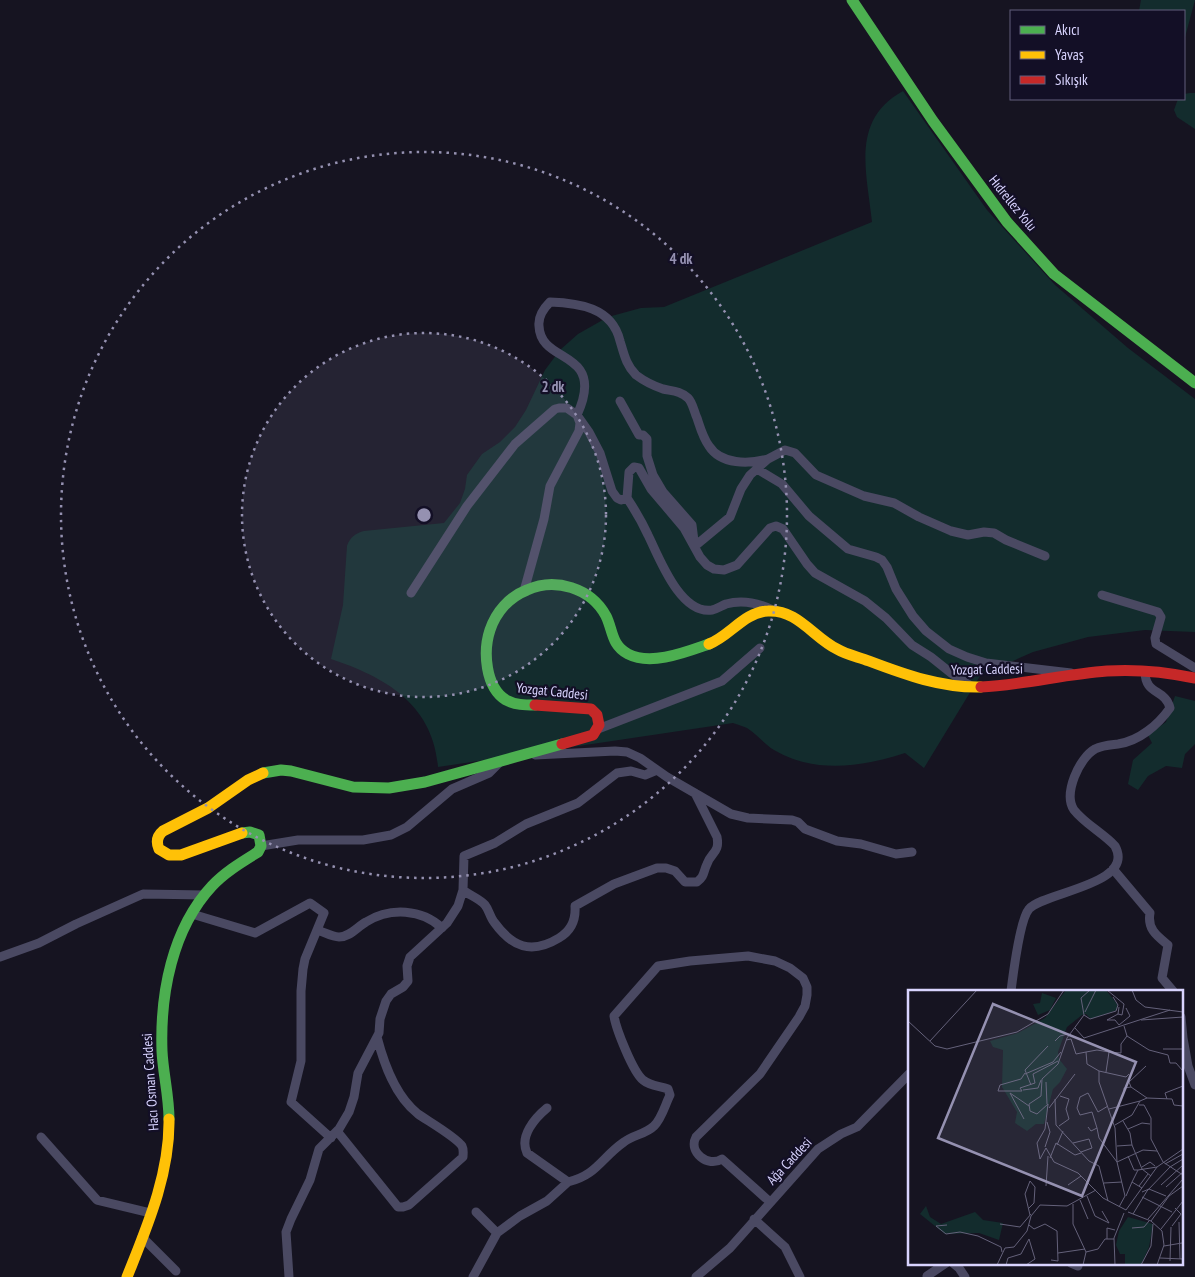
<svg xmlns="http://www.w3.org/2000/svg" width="1195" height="1277" font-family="'PT Sans Narrow',sans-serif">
  <rect width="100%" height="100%" fill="#161421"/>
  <path fill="#132c2d" d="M1141 0H1195L1184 41V11H1139Z
    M903 91 987 210 1055 285 1128 348 1195 399V632L1145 630 1088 637 1033 652 997 668 980 676 924 768 905 753C862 767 815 774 774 750 764 744 757 734 747 728 743 726 738 725 733 723L438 767C433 704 385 677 331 659L343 605 347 546C350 537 356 533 364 531L444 523 460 503 465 489 467 475 482 454 500 442 515 427 526 410 545 370 560 350 578 334 608 317 641 308 664 307 872 222C867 173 850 120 903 91Z
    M1190 93H1195V129L1177 117 1174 110 1178 99H1184V94Z
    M1175 696 1195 701V744L1185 754 1182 768 1166 766 1148 776 1138 790 1128 784 1133 760 1152 743 1148 735 1166 722Z"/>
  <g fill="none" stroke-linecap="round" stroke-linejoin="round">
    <path stroke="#4a4962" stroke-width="9" d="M620 401 639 435H643L647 439V456L653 475 663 492 692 525 694 541
      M768 459C749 464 721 465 709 446 703 438 700 427 697 418 694 412 693 403 688 398 681 391 672 391 663 389 654 386 644 381 636 375 626 365 624 354 620 341 612 307 578 303 550 302 543 309 538 317 539 326 540 352 568 353 580 370 589 383 583 402 577 415L589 432 600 453 612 491 617 498 621 500 627 498 629 472 634 467 639 468 651 489 684 528 700 557 707 565 714 569 724 570 737 565 770 528 776 526 783 529 807 564 815 573 865 601 886 618 912 645 931 657 951 673 971 686
      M757 469 782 484 809 516 848 549 876 557 882 560 887 567 896 589 913 616 926 631 949 649 967 657 986 663 1071 673
      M627 498C635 510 642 522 648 535 659 557 680 615 712 610 717 609 721 606 726 604 743 599 759 603 775 611
      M695 546 730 517 741 489 750 475 768 459 785 450 795 453 816 475 864 496 894 503 919 517 951 531 968 535 984 532 994 533 1006 540 1045 556
      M411 593 467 506 515 444 555 409 559 408H567L577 415 580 423 579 431 550 486 544 519 524 591
      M1102 595 1158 612 1161 617 1155 638 1156 644 1195 668
      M598 729 722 681 760 648
      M535 755 615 751 627 752 640 758 667 777 731 814 748 818 792 820 798 822 805 829 837 841 861 844 896 854 912 852
      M261 846 298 840H363L391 835 407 827 452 789 489 773 500 762
      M1113 869 1150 913C1147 929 1157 936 1168 945L1162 978 1173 991
      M463 890C469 895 480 899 485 905 489 910 490 917 494 922 512 947 531 955 559 938 571 931 576 920 575 906L614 884 657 868H666L675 871 685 882H697C705 876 703 872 707 864 711 852 720 853 717 837L695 793
      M192 914 255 933 310 903 324 913 305 959 303 969 301 991V1061L291 1102 331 1138
      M317 930C324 932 332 937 339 937 350 937 357 927 366 922 390 907 422 909 442 928
      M0 957 39 943 76 924 143 894 205 895
      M1011 991C1013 975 1020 919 1029 909 1043 892 1136 885 1115 846 1103 833 1085 824 1074 810 1063 794 1079 758 1095 749 1103 745 1109 745 1118 744 1139 741 1158 725 1170 708 1165 688 1145 696 1145 671
      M1181 1017 1183 1038
      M1181 1038H1183L1188 1066 1195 1085
      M337 1131 398 1207H403L409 1205 463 1157C463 1153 464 1150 462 1146 456 1137 428 1121 418 1114 395 1096 384 1064 377 1037
      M41 1137 97 1200 151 1213
      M568 1182C597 1175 601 1158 624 1142 633 1135 646 1134 654 1126 662 1118 665 1105 670 1095L668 1089C660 1086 650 1086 643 1080 633 1072 616 1029 614 1016L658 966 690 961 748 956 775 961 790 968 803 978 807 987V995L805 1006 799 1017 760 1074 696 1137C688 1152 708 1168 722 1159L770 1202
      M476 1212 497 1233
      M754 1219 785 1247 800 1277
      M142 1237 176 1271
      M953 1263 959 1268 965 1277
      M1071 1263 1078 1266
      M927 1276 946 1263
      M289 1277 286 1232 291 1219 310 1180 319 1149 339 1129 349 1112 354 1097 358 1073 379 1033 380 1019 386 1001 391 994 403 987 408 981 407 966 410 957 447 923 458 906 463 890 464 856 495 843 526 824 578 803 617 773 631 771 645 775 657 770
      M473 1277 497 1233 520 1216 547 1201 568 1182 527 1153C519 1136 535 1118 547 1108
      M696 1277 730 1248 818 1149 841 1134 857 1127 909 1074"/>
    <path stroke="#4caf50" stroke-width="11" d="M852 0 933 121 1007 222 1054 274 1195 383
      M535 705C525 705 515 705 506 700 485 687 483 651 490 630 496 612 509 597 527 590 555 577 591 588 606 616 613 630 611 645 628 654 651 666 686 652 709 644
      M263 773 281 770 291 771 353 787 389 788 425 782 562 744
      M169 1119C169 1096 163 1073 162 1051 160 994 172 929 212 886 225 872 242 862 258 852L261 846 259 835 250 832 242 833"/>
    <path stroke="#ffc107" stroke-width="11" d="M709 644C730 636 744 612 768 611 797 609 814 638 837 649 847 655 859 657 869 661 906 675 942 688 981 687
      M242 833 181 855H169L159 849C156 842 157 836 163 831L208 808 248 780 263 773
      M127 1277C147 1227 170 1174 169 1119"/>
    <path stroke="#c62828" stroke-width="11" d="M981 687C1023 685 1065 674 1107 671 1137 669 1166 672 1195 678
      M535 705 591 709 597 715 599 725 593 735 562 744"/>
  </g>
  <circle cx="424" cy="515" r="182" fill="#9591b1" fill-opacity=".12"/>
  <g fill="none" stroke="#9591b1" stroke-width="2.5" stroke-dasharray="2.5 5">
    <circle cx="424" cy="515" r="182"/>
    <circle cx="424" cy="515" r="363"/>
  </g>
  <g text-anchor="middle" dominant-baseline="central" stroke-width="4.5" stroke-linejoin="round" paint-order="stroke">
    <g font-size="14" fill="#d9d4ff" stroke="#130f26">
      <text transform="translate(1013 203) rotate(51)">Hıdrellez Yolu</text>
      <text transform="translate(987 669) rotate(-1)">Yozgat Caddesi</text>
      <text transform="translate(552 691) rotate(6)">Yozgat Caddesi</text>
      <text transform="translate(150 1082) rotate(-94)">Hacı Osman Caddesi</text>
      <text transform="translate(789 1161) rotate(-47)">Ağa Caddesi</text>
    </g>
  </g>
  <g transform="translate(908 990)">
    <rect width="275" height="275" fill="#161421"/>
    <path d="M158 0H198L209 14V20L183 29 178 24 174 25 159 37 150 62 151 69 159 79 152 92 145 99 136 134H128L119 141 107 133 109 122 94 97 95 60 85 57 82 51 110 43 137 28ZM134 3 148 8 142 20 130 25 125 14 132 13ZM18 216 22 227 33 234 67 222 75 230 95 233 91 250 71 243 37 244 12 224ZM220 227 245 234 241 257 233 275H217V264H212L208 255 211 241Z" fill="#132c2d"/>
    <path fill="none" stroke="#64617a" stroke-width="1" d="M199 0 216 14 214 25 210 24 211 17M224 0 228 10 237 17 275 22M177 22 188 0M210 24 199 30H207L211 35M176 25 182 29 208 21 210 15 205 7M176 25 173 8 182 0M233 30 275 27M0 31 27 56 39 59 109 42 140 24 156 0M211 35 222 26 218 18M167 38 176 48 262 20M219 46 241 60 260 65 262 73H268L275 81M158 50 163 49 168 64 178 62 179 74 191 81 218 87 221 84M22 51 69 0M147 51 152 46 160 44M255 59H275M178 62 189 60 201 62M191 81V92L207 138 209 172 217 206 211 217M198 82 201 62 213 63V54L219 46 216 36M117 83 113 89 92 95 90 101H114L112 98 127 93 125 84 150 71M117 84 145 72 153 62M138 92 139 114M123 95 117 80 140 56M223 97 221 92 238 76M115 100 130 98 133 90M216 102V98L223 97 239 108 264 109 266 115 275 116M147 109 148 135 181 171 191 176 200 211M259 109 257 103 275 96M231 115H236L243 128V149L255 172 275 185M141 118 167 84M201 119 232 111M116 129 102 103 121 116M215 131 222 143 224 155M207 135 224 125 232 111 239 108M151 136 161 129 158 119 161 109 152 106M180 137 183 141 189 138 191 148 209 172 235 160 249 161M189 138 184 122 172 125 169 118 172 107 180 103 190 122 200 116M220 139 234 133 242 134M165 153 181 149 184 158 173 162M149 155 155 141M209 156 224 155 234 179 243 186M137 157 142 142 139 132M138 158 132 169 129 153 137 139 140 114 129 124 122 121 121 114 133 106 134 89 150 74 159 48 176 25M138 158 146 172 170 183 195 208 218 220M220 166 226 180H230M142 168 148 153 167 165 173 163M257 174 275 164M234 177 242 172 247 176M196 193 214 192M160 195 173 186M253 195 275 175M138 196 140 166M231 196 240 184M258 197 275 182M234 198 224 192 230 180 249 177M234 202 241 199 258 206M179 206 187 226 201 233 194 221M218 206 224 192M234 207 264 222M172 210 180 229M165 214V234L178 262 175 275M120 219 126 213 127 197 122 191M218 220 249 177 275 159M220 222 243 231 254 241 256 255 249 275M225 224 239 201 262 177 275 169M122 225 117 204 122 191M240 229 275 189M243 231 261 206 275 196M271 232 272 269M92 234 112 237 123 224M39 235 28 236 38 244 52 242 70 246 93 257 94 262M121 235 126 239 137 234 149 241 150 271 143 270M264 236 273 224 267 218M224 238 236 237 241 231M253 239 275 211M199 249V238L207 240M256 256 274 253M178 262 190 259 197 249H206M150 263 177 259M252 268 275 269M262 271 263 237M89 275 97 258 106 257 119 241 123 226 132 215 159 216 188 200M98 275 100 268 113 264 121 249M118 275 127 269 121 249M207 275 206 248 216 223M233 275 243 256 245 234"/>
    <path fill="#9591b1" fill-opacity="0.15" stroke="#9591b1" stroke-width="2.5" d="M85 14 228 72 174 206 30 148Z"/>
    <rect width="275" height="275" fill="none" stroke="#d9d4ff" stroke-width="2.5"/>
  </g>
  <circle cx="424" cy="515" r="8" fill="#9591b1" stroke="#130f26" stroke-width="2.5"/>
  <g font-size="15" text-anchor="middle" font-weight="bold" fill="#9591b1" stroke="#130f26" stroke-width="4.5" stroke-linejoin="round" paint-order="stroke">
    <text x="681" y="264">4 dk</text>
    <text x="553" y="392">2 dk</text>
  </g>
  <rect x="1010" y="10" width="175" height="90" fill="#130f26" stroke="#625e7d"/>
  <rect x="1020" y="26" width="25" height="8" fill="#4caf50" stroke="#625e7d"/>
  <text x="1055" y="35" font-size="15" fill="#d9d4ff">Akıcı</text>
  <rect x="1020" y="51" width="25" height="8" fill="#ffc107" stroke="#625e7d"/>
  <text x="1055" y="60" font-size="15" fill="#d9d4ff">Yavaş</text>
  <rect x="1020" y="76" width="25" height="8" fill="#c62828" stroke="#625e7d"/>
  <text x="1055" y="85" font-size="15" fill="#d9d4ff">Sıkışık</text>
</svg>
